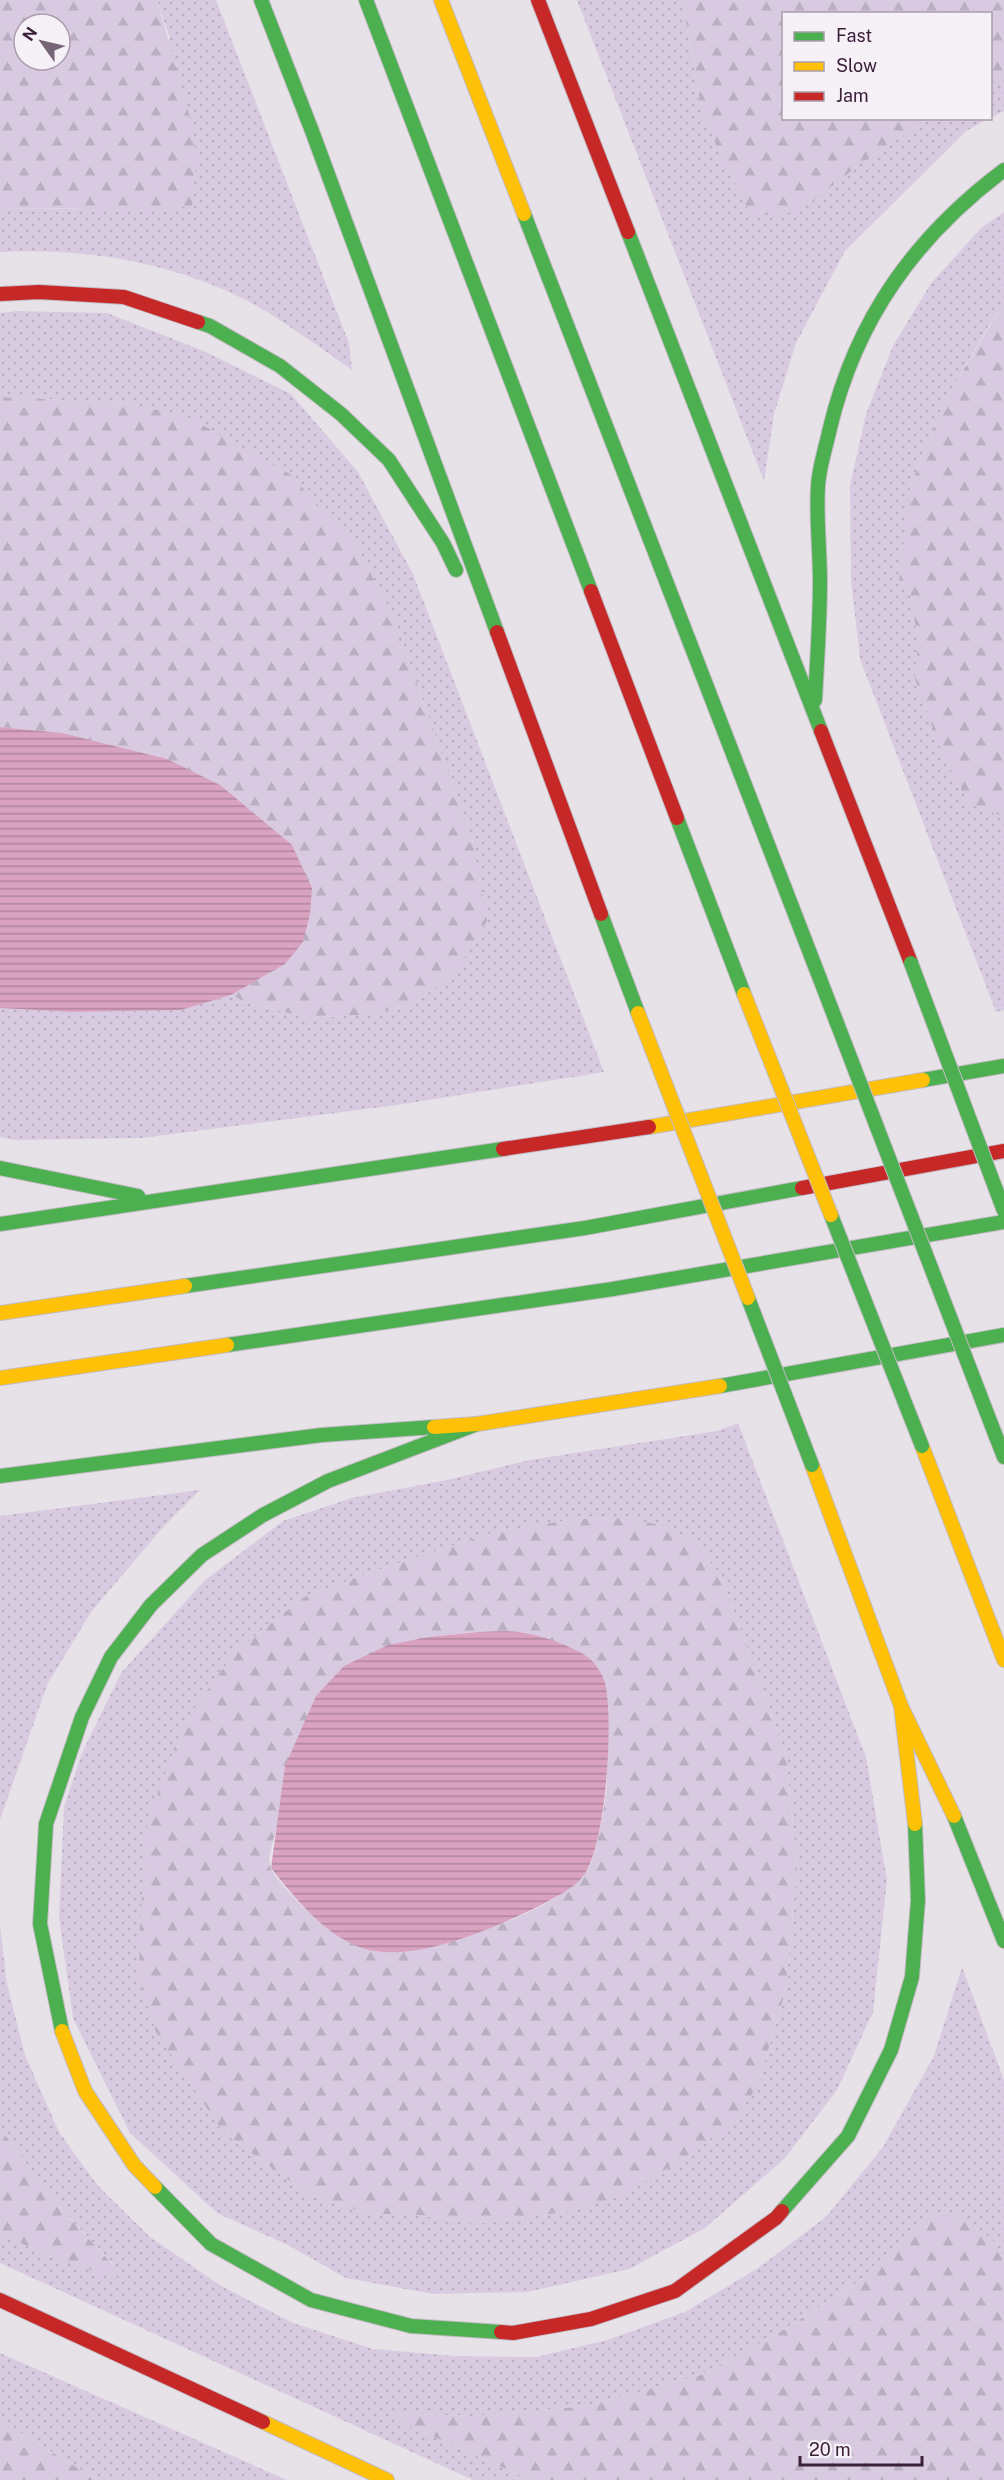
<svg xmlns="http://www.w3.org/2000/svg" width="1004" height="2480" font-family="'Public Sans',sans-serif">
  <defs>
    <pattern id="grass-dots" width="8" height="8" patternUnits="userSpaceOnUse" patternTransform="scale(1.5)"><rect width="8" height="8" fill="#d8cbe1"/><path d="M2 2h.1M6 6h.1" fill="none" stroke="#baaec2" stroke-width="1.8" stroke-linecap="round"/></pattern>
    <pattern id="forest-firs" width="22" height="20" patternUnits="userSpaceOnUse" patternTransform="scale(1.5)"><rect width="22" height="20" fill="#d8cbe1"/><path d="M5 1l3.5 6h-7zM16 11l3.5 6h-7z" fill="#baaec2"/></pattern>
    <pattern id="water-rules" width="6" height="5" patternUnits="userSpaceOnUse" patternTransform="scale(1.5)"><rect width="6" height="5" fill="#d8a2c0"/><path d="M0 2.5h6" fill="none" stroke="#b0849d"/></pattern>
  </defs>
  <rect width="100%" height="100%" fill="#e7e2e8"/>
  <path fill="url(#grass-dots)" fill-rule="evenodd" d="M157 0H216L349 343 352 370C325 351 297 331 269 313 190 265 91 247 0 252V208L77 209 170 39Z
    M577 0H682L702 112 863 162 928 119 990 118 966 131 845 251 796 343 774 414 764 481Z
    M1004 75V111L990 118 991 82Z
    M1004 212V308L991 322 944 403 910 487V589L918 643 915 679 969 803 1004 817V1010L996 1012 860 659 851 580 850 486 866 414 893 346 932 282 982 227Z
    M17 311 107 313 206 352 291 394 358 472 413 574 604 1072 397 1105 141 1138 15 1140 0 1137V1008L72 1012 181 1010 231 995 245 1002 309 1018 362 1015 413 1005 458 969 473 843 394 618 358 549 125 403 0 397V313Z
    M738 1423 866 1757 887 1880 873 2012 837 2090 785 2158 705 2228 629 2269 527 2292 433 2294 346 2278 288 2245 217 2213 130 2133 73 2018 59 1917 64 1807 82 1753 121 1673 204 1581 283 1521 352 1498 447 1480 530 1460 717 1431ZM626 1518 665 1527 700 1545 726 1589 786 1755 797 1866 786 1989 758 2085 682 2160 618 2196 564 2212 476 2224 412 2214H368L306 2193 223 2132 235 1652 304 1597 363 1575 494 1532 576 1519Z
    M200 1490 164 1526 91 1612 47 1685 0 1820V1516Z
    M0 1926 7 1984 25 2055 59 2132 98 2186 150 2237 223 2287 293 2323 373 2349 455 2356 536 2357 607 2340 685 2312 758 2268 826 2217 883 2147 934 2056 962 1967 1004 2080V2264L996 2243 929 2214 864 2278 777 2334 701 2375 587 2406 473 2416 390 2413 407 2425 531 2480H473L0 2263V2234L54 2258 114 2265 48 2194 0 2128Z
    M0 2353 287 2480H97L0 2420Z"/>
  <path fill="url(#forest-firs)" fill-rule="evenodd" d="M0 0H157L187 105 197 158 192 206 156 209 0 208ZM24 24H60V60H24Z
    M682 0H1004V75L991 82 990 14H784V118L928 119 863 162 798 212 752 216 723 161 702 112Z
    M1004 308V817L969 803 943 756 915 679 918 643 910 590 899 582 910 487 944 403 992 322Z
    M0 397 125 403 188 417 290 474 358 549 394 618 473 843 487 921 458 969 413 1005 362 1015 309 1018 245 1002 231 995 285 964 62 733 0 727Z
    M626 1518 665 1526 700 1545 726 1589 786 1755 797 1866 786 1989 758 2085 734 2121 682 2160 618 2197 564 2212 476 2224 412 2214H368L306 2193 223 2132 156 2032 140 1981 139 1941 147 1823 183 1724 235 1652 304 1597 363 1575 494 1532 576 1519ZM479 1632H524L577 1650C585 1679 592 1709 599 1738 602 1749 607 1762 607 1774 608 1793 598 1845 591 1863 574 1909 428 1954 381 1952 370 1951 337 1934 327 1928 314 1919 277 1882 271 1869 266 1857 275 1836 278 1824L429 1637Z
    M0 2128 48 2194 114 2266 117 2278 54 2258 0 2234Z
    M929 2214 965 2217 996 2243 1004 2264V2480H531L407 2425 388 2413 473 2416 587 2406 701 2375 777 2334 863 2279Z
    M0 2420 97 2480H0Z"/>
  <path fill="url(#water-rules)" d="M0 727 62 733 167 759 220 785 292 845 312 888 310 914 303 942 285 964 231 995 181 1010 72 1012 0 1008Z
    M479 1632C494 1632 511 1630 525 1633 543 1636 583 1649 594 1663 599 1669 603 1676 605 1683 614 1719 606 1846 584 1875 574 1889 554 1898 539 1906 495 1928 411 1965 362 1948 324 1935 295 1898 271 1868L285 1766 316 1696 344 1666 388 1645 429 1637Z"/>
  <g fill="none" stroke-linecap="round" stroke-linejoin="round">
    <g stroke="#c4bbc4" stroke-width="16">
      <path id="fast" d="M261 0 312 131 497 632
        M366 0 591 591
        M524 214 820 979
        M628 232 821 731
        M198 322 210 326 280 366 341 414 389 460 443 543 456 570
        M815 700C817 661 820 621 820 582 820 550 816 518 818 486 819 467 826 447 830 428 856 319 915 237 1004 170
        M677 818 744 994
        M601 914 638 1013
        M923 1080 1004 1066
        M0 1168 138 1196
        M0 1224 503 1149
        M185 1286 585 1228 802 1188
        M227 1345 613 1289 1004 1222
        M720 1386 1004 1335
        M995 1434 1004 1457
        M0 1476 322 1435 434 1427
        M954 1816 1004 1941
        M62 2031 40 1924 46 1824 82 1717 111 1657 151 1605 202 1555 263 1515 328 1481 477 1424
        M155 2187 211 2244 311 2300 411 2326 501 2332
        M782 2211 848 2136 891 2050 912 1977 918 1900 915 1824"/>
    </g>
    <g stroke="#c4bbc4" stroke-width="16">
      <path id="slow" d="M441 0 524 214
        M649 1127 923 1080
        M0 1313 185 1286
        M0 1378 227 1345
        M434 1427 477 1424 720 1386
        M922 1446 1004 1660
        M812 1465 901 1706 954 1816
        M901 1706 915 1824
        M62 2031 85 2091 134 2165 155 2187
        M263 2422 387 2480"/>
    </g>
    <g stroke="#c4bbc4" stroke-width="16">
      <path id="jam" d="M538 0 628 232
        M0 294 39 292 124 297 198 322
        M591 591 677 818
        M497 632 601 914
        M821 731 911 963
        M503 1149 649 1127
        M802 1188 1004 1151
        M0 2300 263 2422
        M501 2332 513 2333 591 2319 675 2291 776 2218 782 2211"/>
    </g>
    <use href="#fast" stroke="#4caf50" stroke-width="14"/>
    <use href="#slow" stroke="#ffc107" stroke-width="14"/>
    <use href="#jam" stroke="#c62828" stroke-width="14"/>
    <g stroke="#c4bbc4" stroke-width="16" stroke-linecap="butt">
      <path id="fast-bridge" d="M911 963 1004 1211
        M820 979 995 1434
        M831 1215 922 1446
        M748 1298 812 1465"/>
    </g>
    <g stroke="#c4bbc4" stroke-width="16" stroke-linecap="butt">
      <path id="slow-bridge" d="M744 994 831 1215
        M638 1013 748 1298"/>
    </g>
    <use href="#fast-bridge" stroke="#4caf50" stroke-width="14"/>
    <use href="#slow-bridge" stroke="#ffc107" stroke-width="14"/>
  </g>
  <rect x="782" y="12" width="210" height="108" fill="#f6f0f7" stroke="#ab9dab" stroke-width="1.5"/>
  <rect x="794" y="32" width="30" height="9" fill="#4caf50" stroke="#ab9dab" stroke-width="1.5"/>
  <text x="836" y="42" font-size="18" fill="#3b203a">Fast</text>
  <rect x="794" y="62" width="30" height="9" fill="#ffc107" stroke="#ab9dab" stroke-width="1.5"/>
  <text x="836" y="72" font-size="18" fill="#3b203a">Slow</text>
  <rect x="794" y="92" width="30" height="9" fill="#c62828" stroke="#ab9dab" stroke-width="1.5"/>
  <text x="836" y="102" font-size="18" fill="#3b203a">Jam</text>
  <g transform="translate(42 42) rotate(304)"><circle r="28" fill="#f6f0f7" stroke="#ab9dab" stroke-width="1.5"/>
  <path d="M0-4.5L10 22L0 15L-10 22Z" fill="#776477"/>
  <text y="-9" font-size="16" font-weight="bold" text-anchor="middle" fill="#3b203a">N</text>
  </g>
  <path d="M800 2456v9h122v-9" fill="none" stroke="#3b203a" stroke-width="3"/>
  <text x="809" y="2456" font-size="18" fill="#3b203a" stroke="#f6f0f7" stroke-width="4.5" paint-order="stroke">20 m</text>
</svg>
